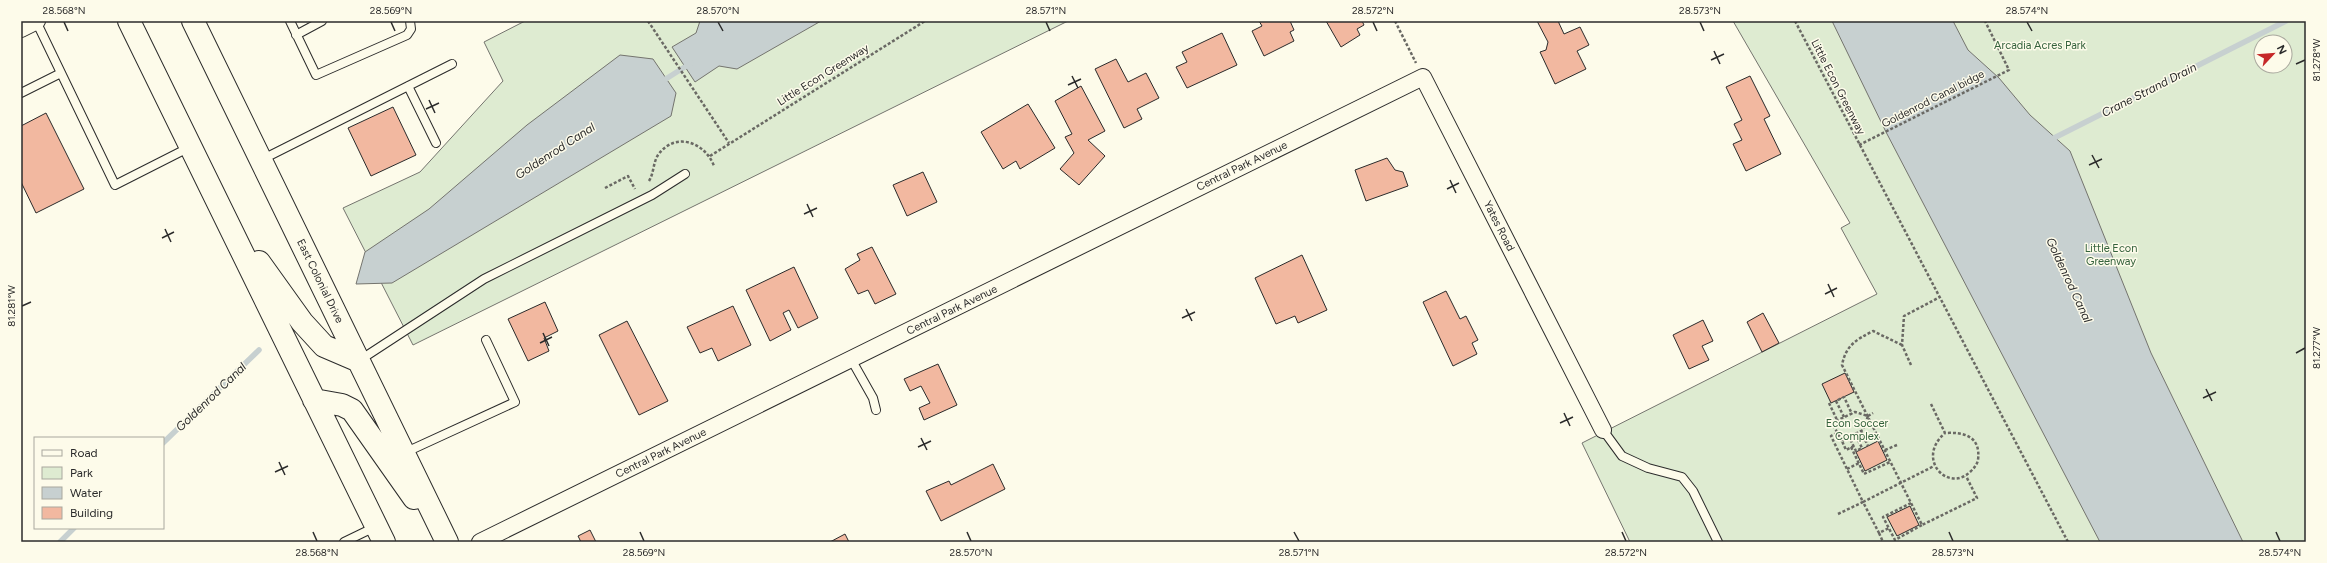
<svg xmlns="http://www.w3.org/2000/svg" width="2327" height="563" font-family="Figtree,sans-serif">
  <rect width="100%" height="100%" fill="#fdfbea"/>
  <path fill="#deebd1" stroke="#74746e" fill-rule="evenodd" d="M525 21H1068L413 345 343 208 420 172 503 81 484 42Z
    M1733 21H2306V542H1630L1582 443 1877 294 1841 228 1850 223ZM2261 42H2285V66H2261Z"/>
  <path fill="#c7d0d0" stroke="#74746e" d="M700 21H821L737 69 719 66 695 82 672 47 696 33Z
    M1832 21H1953L1968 50 1999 78 2030 115 2070 151 2151 353 2243 542H2100L1886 132Z
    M620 55 653 59 676 93 671 116 392 283 356 284 365 252 429 209 527 125Z"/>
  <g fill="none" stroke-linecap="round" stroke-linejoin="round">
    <path stroke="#c7d0d0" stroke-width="5.5" d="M661 82 691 63
      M2050 140 2286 21
      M163 443 259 350
      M60 542 74 528"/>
  </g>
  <path fill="#f2b8a0" stroke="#2b2b2b" d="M1259 21H1290L1294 30 1290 32 1294 41 1264 56 1252 31 1262 26Z
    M1326 21H1362L1364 25 1357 29 1360 35 1341 47Z
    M1537 21H1558L1564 34 1580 27 1589 45 1577 51 1586 69 1555 84 1540 52 1546 50 1548 42Z
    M1222 33 1237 65 1187 88 1176 67 1187 62 1182 52Z
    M1116 59 1128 82 1146 73 1159 98 1137 109 1142 119 1124 128 1095 69Z
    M1750 76 1770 116 1764 119 1781 154 1746 171 1733 144 1742 140 1734 124 1742 120 1726 87Z
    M1081 86 1105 131 1088 140 1105 156 1079 185 1060 169 1074 153 1065 137 1072 134 1055 101Z
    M1028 104 1055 148 1020 169 1016 161 1003 169 981 132Z
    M393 107 416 155 371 176 348 128Z
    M46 113 84 189 36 213 21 182V126Z
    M1387 158 1395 170 1403 172 1408 186 1366 201 1355 170Z
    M923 172 937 202 907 216 893 185Z
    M872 247 896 294 875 304 868 290 858 294 845 269 860 260 857 254Z
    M1302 255 1327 310 1298 323 1295 316 1276 324 1255 278Z
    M794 267 818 318 798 328 789 310 783 313 791 330 770 341 746 290Z
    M1446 291 1460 319 1466 316 1478 340 1472 343 1477 354 1453 366 1423 302Z
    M545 302 558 331 544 338 549 351 528 361 508 319Z
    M733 306 751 345 718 361 712 348 700 353 687 327Z
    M1763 313 1779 343 1762 352 1747 322Z
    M1703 320 1713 341 1702 346 1709 360 1689 369 1673 335Z
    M627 321 668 401 639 415 599 335Z
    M938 364 957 405 924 420 919 408 930 403 921 386 910 391 904 379Z
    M1845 373 1854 392 1831 403 1822 384Z
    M1878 441 1887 460 1865 471 1856 452Z
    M993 464 1005 489 941 521 926 491 949 481 951 485Z
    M1910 506 1919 525 1897 536 1887 517Z
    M590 530 596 542H581L578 536Z
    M845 534 849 542H830Z"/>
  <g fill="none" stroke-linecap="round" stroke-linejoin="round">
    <g stroke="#2b2b2b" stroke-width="10">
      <path id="lane" d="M36 21 115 185 190 147
        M290 21 316 75 407 35 411 29 410 21
        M296 35 322 21
        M408 86 436 143
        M21 93 61 73
        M261 160 452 64
        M851 359 873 398 876 410
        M360 360 484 279 652 195 685 174
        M1603 430 1622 456 1648 468 1682 477 1693 491 1718 542
        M404 453 515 402 486 340
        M344 542 375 527"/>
    </g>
    <g stroke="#2b2b2b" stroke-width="18">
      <path id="street" d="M21 29 37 21
        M480 542 1423 77 1603 430"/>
    </g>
    <g stroke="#2b2b2b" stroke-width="24">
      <path id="highway" d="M129 21 384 542
        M193 21 447 542
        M259 262 302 322 324 346 359 361
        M314 400 342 405 352 410 414 498"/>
    </g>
    <path stroke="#6a6964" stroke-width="2.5" stroke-dasharray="3 2" stroke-linecap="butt" d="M648 21 729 143
      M1395 21 1416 63
      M1795 21 2068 542
      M1859 145 2009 70 1985 21
      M710 156 925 21
      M649 181C654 173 653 163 658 155 675 131 705 142 714 166
      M605 188 628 176 635 189
      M1902 345 1873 331C1856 340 1846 345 1842 365L1922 525 1977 498 1966 476
      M1911 365 1902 345 1904 316 1940 297
      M1829 403 1837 420
      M1931 404 1945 433C1964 432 1981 436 1978 460 1977 465 1974 468 1970 472 1948 493 1915 459 1945 433
      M1868 416 1873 413
      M1844 417 1836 401 1844 397 1852 414
      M1861 431 1868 446
      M1837 433 1831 436 1863 502 1934 466
      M1842 441 1832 423 1855 412 1868 416 1863 430 1849 437
      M1854 446 1846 450 1842 441 1849 437 1856 451 1862 448 1855 434
      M1851 447 1864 474 1890 462
      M1885 450 1897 445
      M1847 469 1859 463
      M1911 503 1883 517 1895 540 1922 525
      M1838 514 1863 502 1879 533 1889 528
      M1879 533 1883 542"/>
    <use href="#lane" stroke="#fdfbea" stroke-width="8"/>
    <use href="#street" stroke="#fdfbea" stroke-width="16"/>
    <use href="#highway" stroke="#fdfbea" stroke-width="22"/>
  </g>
  <path fill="none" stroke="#2b2b2b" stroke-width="1.5" d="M64 22 68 31M391 22 395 31M718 22 723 31M1046 22 1050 31M1373 22 1377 31M1700 22 1704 31M2027 22 2032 31M1714 51 1720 64M1711 60 1724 54M2296 64 2305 60M1072 76 1078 88M1068 85 1081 79M429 100 435 113M426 109 439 103M2092 155 2099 168M2089 165 2102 159M1450 180 1456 193M1447 189 1459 183M807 204 813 217M804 214 817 208M165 229 171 242M162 238 174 232M1828 284 1834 297M1825 294 1837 288M22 306 31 302M1186 309 1192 321M1182 318 1195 312M543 333 549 346M540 343 552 337M2296 353 2305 348M2206 389 2212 401M2203 398 2216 392M1564 413 1570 426M1560 423 1573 417M921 438 927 450M918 447 931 441M279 462 285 475M275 472 288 466M313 532 317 541M640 532 644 541M967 532 971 541M1294 532 1299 541M1622 532 1626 541M1949 532 1953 541M2276 532 2280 541"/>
  <g text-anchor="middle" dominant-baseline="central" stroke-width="3" stroke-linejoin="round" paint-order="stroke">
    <g font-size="11" fill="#34623c" stroke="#fdfbea">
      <text x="2040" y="45">Arcadia Acres Park</text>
      <text x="2111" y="248">Little Econ<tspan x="2111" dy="13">Greenway</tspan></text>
      <text x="1857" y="423">Econ Soccer<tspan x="1857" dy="13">Complex</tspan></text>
    </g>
    <g font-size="11" fill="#2b2b2b" stroke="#fdfbea">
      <text transform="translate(823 75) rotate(-32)">Little Econ Greenway</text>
      <text transform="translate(1838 87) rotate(63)">Little Econ Greenway</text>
      <text transform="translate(1933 99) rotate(-27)">Goldenrod Canal bidge</text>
      <text transform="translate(1242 166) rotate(-26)">Central Park Avenue</text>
      <text transform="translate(1499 226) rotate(63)">Yates Road</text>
      <text transform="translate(320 281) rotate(64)">East Colonial Drive</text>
      <text transform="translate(952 310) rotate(-26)">Central Park Avenue</text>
      <text transform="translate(661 453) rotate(-26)">Central Park Avenue</text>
    </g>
    <g font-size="12" font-style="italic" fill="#2b2b2b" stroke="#fdfbea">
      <text transform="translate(2149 90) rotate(-27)">Crane Strand Drain</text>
      <text transform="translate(555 151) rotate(-33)">Goldenrod Canal</text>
      <text transform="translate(2069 280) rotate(65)">Goldenrod Canal</text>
      <text transform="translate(211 397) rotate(-44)">Goldenrod Canal</text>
    </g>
  </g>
  <rect width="2327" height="563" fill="none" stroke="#fdfbea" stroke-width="44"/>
  <rect x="34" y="437" width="130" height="92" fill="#fdfbea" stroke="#a9a89e"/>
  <rect x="42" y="450" width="20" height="6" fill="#fdfbea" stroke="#a9a89e"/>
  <text x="70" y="457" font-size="12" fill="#2b2b2b">Road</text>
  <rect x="42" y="467" width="20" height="12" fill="#deebd1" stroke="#a9a89e"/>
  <text x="70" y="477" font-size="12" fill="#2b2b2b">Park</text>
  <rect x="42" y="487" width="20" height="12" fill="#c7d0d0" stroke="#a9a89e"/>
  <text x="70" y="497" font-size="12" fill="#2b2b2b">Water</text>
  <rect x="42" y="507" width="20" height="12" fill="#f2b8a0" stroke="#a9a89e"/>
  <text x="70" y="517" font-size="12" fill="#2b2b2b">Building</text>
  <g transform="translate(2273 54) rotate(64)"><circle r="19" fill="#fdfbea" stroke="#a9a89e"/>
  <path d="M0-3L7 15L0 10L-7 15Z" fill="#c62828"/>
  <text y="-6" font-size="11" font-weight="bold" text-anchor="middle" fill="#2b2b2b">N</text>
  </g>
  <rect x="22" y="22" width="2283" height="519" fill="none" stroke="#2b2b2b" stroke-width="1.5"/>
  <g font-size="10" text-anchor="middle" fill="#2b2b2b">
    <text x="64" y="14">28.568°N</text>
    <text x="391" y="14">28.569°N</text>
    <text x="718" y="14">28.570°N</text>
    <text x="1046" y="14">28.571°N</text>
    <text x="1373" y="14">28.572°N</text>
    <text x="1700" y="14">28.573°N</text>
    <text x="2027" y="14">28.574°N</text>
    <text transform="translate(2316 60) rotate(-90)" y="4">81.278°W</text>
    <text transform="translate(11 306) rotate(-90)" y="4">81.281°W</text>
    <text transform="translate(2316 348) rotate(-90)" y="4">81.277°W</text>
    <text x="317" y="556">28.568°N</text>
    <text x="644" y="556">28.569°N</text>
    <text x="971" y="556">28.570°N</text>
    <text x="1299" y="556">28.571°N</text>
    <text x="1626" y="556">28.572°N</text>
    <text x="1953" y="556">28.573°N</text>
    <text x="2280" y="556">28.574°N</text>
  </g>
</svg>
